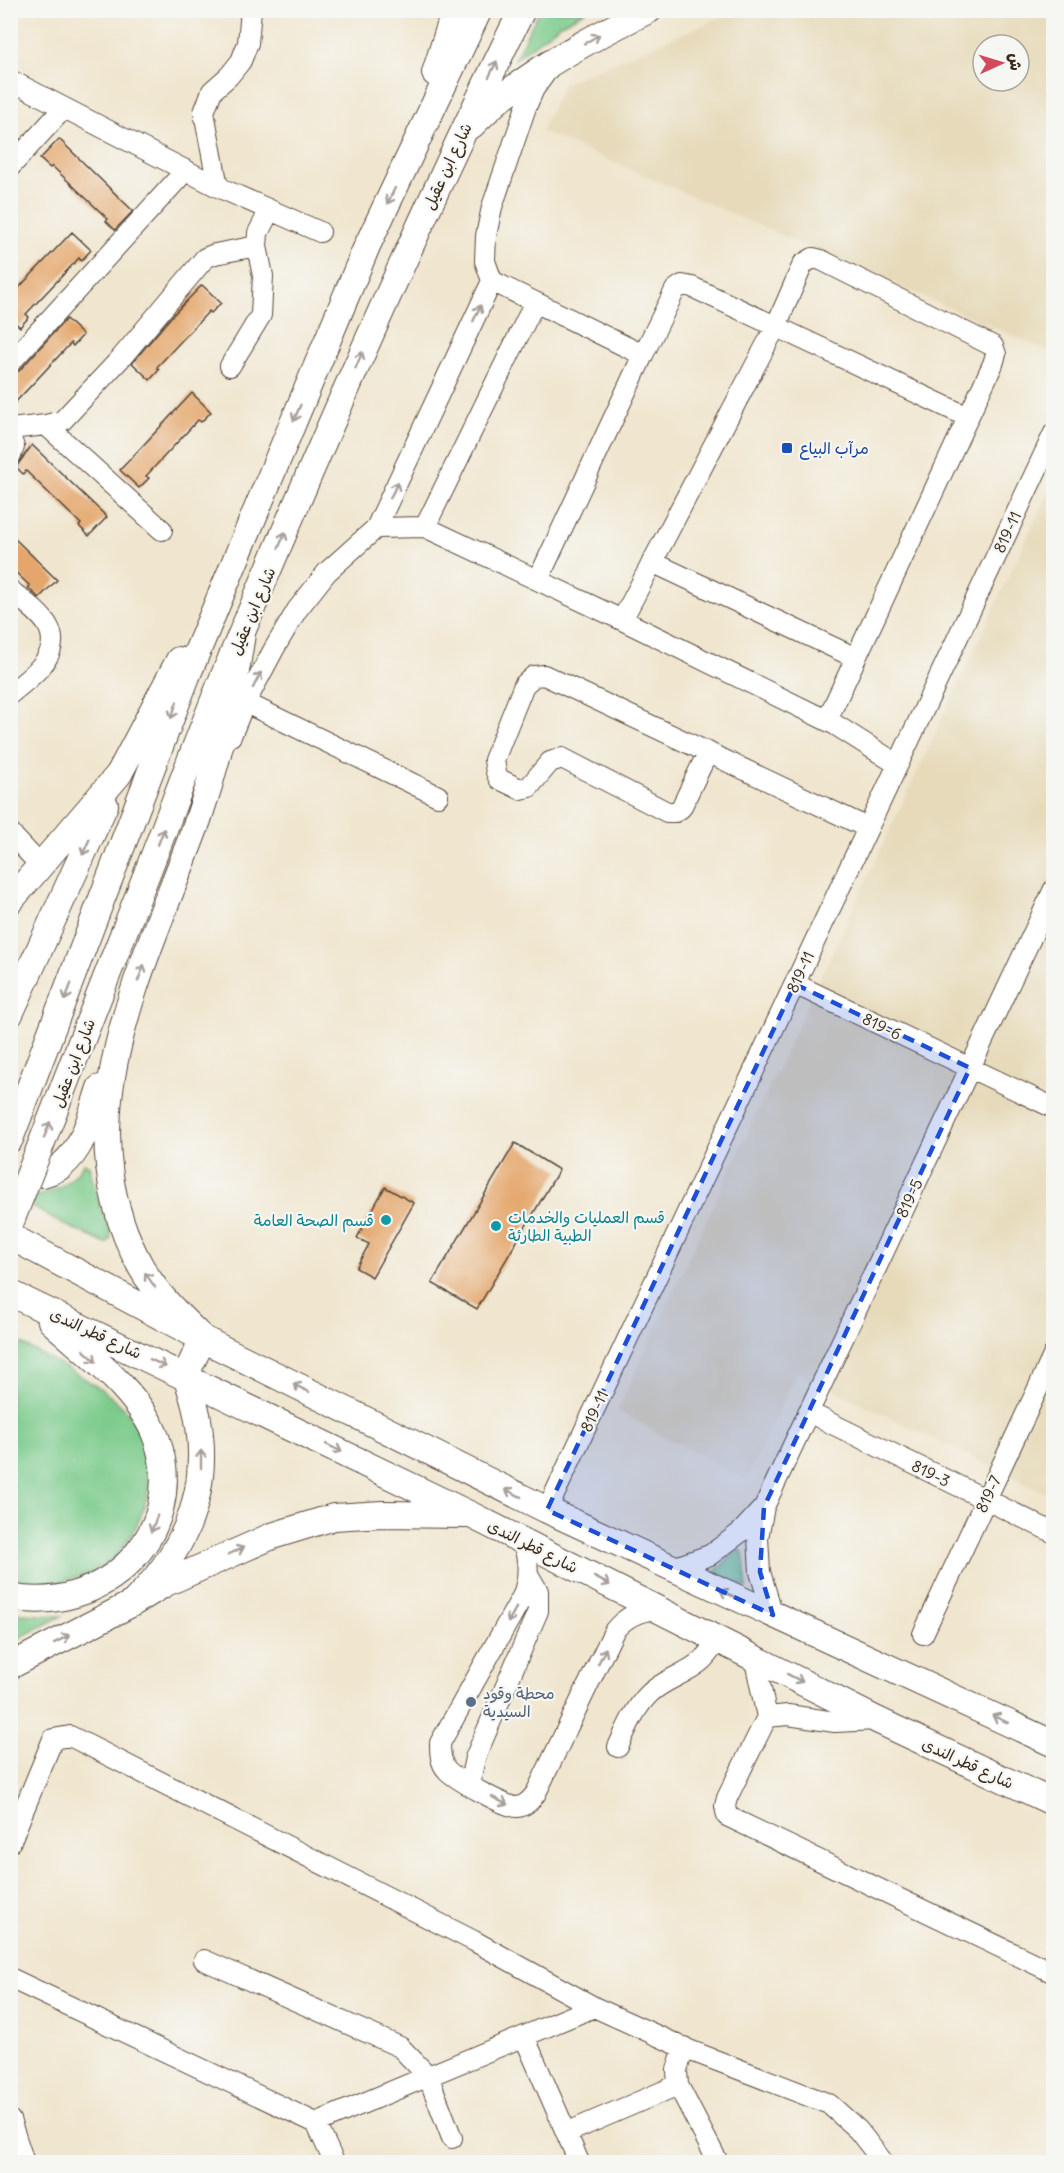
<svg xmlns="http://www.w3.org/2000/svg" width="1064" height="2173" font-family="Delius,'Playpen Sans Arabic',sans-serif">
  <rect width="100%" height="100%" fill="#f6f6f2"/>
  <filter id="ink" filterUnits="userSpaceOnUse"><feTurbulence type="fractalNoise" baseFrequency=".0167" numOctaves="2"/><feDisplacementMap in="SourceGraphic" scale="12" xChannelSelector="R" yChannelSelector="G"/><feConvolveMatrix kernelMatrix="1 2 1 2 8 2 1 2 1" color-interpolation-filters="sRGB"/></filter>
  <filter id="wash" filterUnits="userSpaceOnUse"><feTurbulence type="fractalNoise" baseFrequency=".008" numOctaves="4" result="noise"/><feDisplacementMap in="SourceGraphic" scale="24" xChannelSelector="R" yChannelSelector="G"/><feGaussianBlur stdDeviation="1.35" result="paint"/><feColorMatrix in="noise" values="0 0 0 0 0 0 0 0 0 0 0 0 0 0 0 0 0 1.4 0 .05"/><feComposite in="paint" operator="in"/></filter>
  <g filter="url(#wash)">
    <rect width="100%" height="100%" fill="#f0e6cf"/>
    <path fill="#e6daba" fill-rule="evenodd" d="M736 11H1053V353L541 131 564 83ZM983 45H1019V81H983Z
      M1053 482V1497L797 1372 746 1480 617 1411Z"/>
    <path fill="#7bcb8c" stroke="#5b7a55" stroke-width="1.5" d="M539 11H586L561 24 514 60Z
      M84 1163 89 1166 100 1206 111 1233 110 1240 106 1244 53 1219 26 1203 28 1198C53 1193 70 1185 84 1163Z
      M14 1340C52 1361 124 1392 142 1433 162 1481 140 1545 96 1570 84 1577 68 1579 56 1582 42 1584 25 1587 11 1583L10 1347Z
      M739 1550 743 1552 747 1588 714 1574V1572Z
      M11 1611 21 1614 62 1616 11 1642Z"/>
    <g id="blocks">
      <path fill="#e4a66b" d="M59 139 133 211 115 230 106 221 108 219 52 166 50 168 40 159Z
        M72 232 91 250 81 261 79 258 26 314 29 317 20 327 10 318V297Z
        M202 285 221 303 211 313 209 311 157 367 159 370 150 380 132 363 171 317Z
        M66 319 83 335 73 346 71 343 10 408V375L19 371Z
        M192 393 211 412 201 422 198 420 146 476 149 478 139 488 120 470Z
        M32 445 107 517 89 536 79 526 81 524 26 471 23 474 16 467Z
        M10 534 57 580 39 598 28 588 30 586 10 567Z
        M515 1143 559 1170 477 1309 432 1283Z
        M385 1187 414 1203 372 1277 356 1268 369 1244 357 1238Z"/>
    </g>
  </g>
  <g filter="url(#ink)">
    <use href="#blocks" fill-opacity="0" stroke="#564639" stroke-width="1.5"/>
    <g fill="none" stroke-linecap="round" stroke-linejoin="round">
      <g stroke="#564639" stroke-width="22">
        <path id="minor" d="M10 80 218 187 320 232
          M10 167 64 108
          M218 187 204 112 212 91 229 76 241 61 248 43 251 10
          M492 281 643 355 675 290 682 285 692 287 968 417
          M10 363 186 170
          M230 366 261 315 263 276 257 246 258 233 270 210
          M46 425 162 530
          M10 429 46 425 62 421 121 358 205 258 215 254 257 246
          M10 436 14 447 10 457
          M425 527 535 302
          M376 528 425 527 622 620 834 724 897 764
          M652 562 856 658
          M538 580 643 355
          M10 590C21 599 42 614 48 626 64 655 29 678 10 694
          M622 620 776 326 803 264 813 258 821 260 993 346 996 354 993 364 827 720
          M246 703 438 796
          M231 736 242 709 274 649 297 610 327 572 376 528 492 281 485 261 486 236 492 207 526 107 534 89 549 68
          M708 752 681 808 675 812H667L562 758 550 762 529 787 520 789 499 779 496 772 494 760 524 685 534 676 544 675 868 828
          M10 833 41 866
          M795 984 1054 1108
          M808 1412 1054 1533
          M547 1510 1054 433
          M522 1540C529 1560 530 1577 522 1597L440 1743C440 1752 440 1763 447 1770 455 1779 507 1808 517 1807 526 1806 531 1800 536 1793L614 1631C626 1616 639 1611 657 1609
          M673 1568 710 1555 741 1532 764 1507
          M773 1615 760 1572 758 1538 764 1507 1054 889
          M923 1634 1054 1354
          M754 1656 767 1717 727 1798 725 1806 727 1816 1054 1973
          M767 1717 788 1715 835 1722 877 1720
          M618 1747C627 1728 634 1709 649 1694 664 1679 685 1675 701 1661 708 1655 713 1646 719 1639
          M471 1786 472 1772 475 1758 538 1611V1591L528 1574
          M10 1843 53 1739 70 1736 474 1941 594 2007 689 2050 829 2104 858 2130 883 2162
          M204 1960 400 2047 428 2076 452 2138
          M10 1978 316 2123 334 2162
          M524 2036 579 2162
          M684 2047 677 2070 678 2085 718 2162
          M10 2120 24 2162
          M316 2123 594 2007
          M566 2133 678 2085"/>
      </g>
      <g stroke="#564639" stroke-width="28">
        <path id="major" d="M435 73 455 10
          M472 125C483 114 494 103 506 94 550 60 599 34 649 10
          M140 891C168 821 193 750 222 680 316 454 414 230 522 10
          M10 901 119 774 179 660
          M10 1014 105 805
          M10 1139 187 676 367 246 479 10
          M43 1174C48 1172 56 1170 61 1166 84 1148 91 1115 100 1088
          M17 1240 203 1339 547 1510 1054 1744
          M10 1293 471 1515 877 1720 1054 1803
          M10 1597C103 1616 189 1534 157 1440 141 1393 87 1354 51 1321
          M133 1603C180 1556 207 1503 200 1435 199 1422 196 1408 192 1395 191 1390 188 1383 187 1377 187 1369 199 1348 203 1339 180 1317 157 1295 141 1267 58 1117 147 963 198 820 219 759 233 697 242 634
          M10 1666 133 1603 166 1583 272 1536 334 1517 382 1514 465 1515"/>
      </g>
      <use href="#minor" stroke="#fff" stroke-width="20"/>
      <use href="#major" stroke="#fff" stroke-width="26"/>
      <g stroke="#564639" stroke-width="28" stroke-linecap="butt">
        <path id="major-bridge" d="M10 1224 140 891"/>
      </g>
      <use href="#major-bridge" stroke="#fff" stroke-width="26"/>
    </g>
    <defs><path id="oneway-shaft" d="M-6 0H5M1.5-3L5.5 0L1.5 3" fill="none" stroke-width="1.6" stroke-linecap="round" stroke-linejoin="round" transform="scale(1.5)"/></defs>
    <g stroke="#a79f9a">
      <use href="#oneway-shaft" transform="translate(592 39) rotate(-30)"/>
      <use href="#oneway-shaft" transform="translate(493 69) rotate(-64)"/>
      <use href="#oneway-shaft" transform="translate(391 196) rotate(116)"/>
      <use href="#oneway-shaft" transform="translate(477 313) rotate(-65)"/>
      <use href="#oneway-shaft" transform="translate(359 360) rotate(-67)"/>
      <use href="#oneway-shaft" transform="translate(297 413) rotate(113)"/>
      <use href="#oneway-shaft" transform="translate(394 490) rotate(-65)"/>
      <use href="#oneway-shaft" transform="translate(282 540) rotate(-67)"/>
      <use href="#oneway-shaft" transform="translate(257 680) rotate(-63)"/>
      <use href="#oneway-shaft" transform="translate(174 710) rotate(110)"/>
      <use href="#oneway-shaft" transform="translate(161 837) rotate(-69)"/>
      <use href="#oneway-shaft" transform="translate(86 847) rotate(114)"/>
      <use href="#oneway-shaft" transform="translate(141 973) rotate(-69)"/>
      <use href="#oneway-shaft" transform="translate(68 992) rotate(111)"/>
      <use href="#oneway-shaft" transform="translate(47 1130) rotate(-69)"/>
      <use href="#oneway-shaft" transform="translate(150 1280) rotate(-125)"/>
      <use href="#oneway-shaft" transform="translate(90 1356) rotate(43)"/>
      <use href="#oneway-shaft" transform="translate(158 1363) rotate(25)"/>
      <use href="#oneway-shaft" transform="translate(301 1388) rotate(-154)"/>
      <use href="#oneway-shaft" transform="translate(334 1448) rotate(26)"/>
      <use href="#oneway-shaft" transform="translate(201 1459) rotate(-90)"/>
      <use href="#oneway-shaft" transform="translate(513 1493) rotate(-154)"/>
      <use href="#oneway-shaft" transform="translate(154 1524) rotate(111)"/>
      <use href="#oneway-shaft" transform="translate(236 1551) rotate(-24)"/>
      <use href="#oneway-shaft" transform="translate(602 1581) rotate(27)"/>
      <use href="#oneway-shaft" transform="translate(728 1594) rotate(-155)"/>
      <use href="#oneway-shaft" transform="translate(512 1615) rotate(119)"/>
      <use href="#oneway-shaft" transform="translate(62 1639) rotate(-27)"/>
      <use href="#oneway-shaft" transform="translate(602 1656) rotate(-64)"/>
      <use href="#oneway-shaft" transform="translate(795 1678) rotate(27)"/>
      <use href="#oneway-shaft" transform="translate(1000 1719) rotate(-155)"/>
      <use href="#oneway-shaft" transform="translate(500 1801) rotate(27)"/>
    </g>
  </g>
  <path fill="#1d4ed8" fill-opacity="0.2" stroke="#1d4ed8" stroke-width="4.5" stroke-dasharray="12 8" stroke-linejoin="round" d="M795 984 970 1068 764 1507 760 1572 773 1615 547 1510Z"/>
  <rect fill="#1a4fb4" stroke="#f6f6f2" stroke-width="2" x="781" y="442" width="12" height="12" rx="3"/>
  <g fill="#0f9aa8" stroke="#f6f6f2" stroke-width="2">
    <circle cx="386" cy="1220" r="6"/>
    <circle cx="496" cy="1226" r="6"/>
  </g>
  <circle fill="#5c6f8a" stroke="#f6f6f2" stroke-width="2" cx="471" cy="1702" r="6"/>
  <g text-anchor="middle" dominant-baseline="central" stroke-width="4.5" stroke-linejoin="round" paint-order="stroke">
    <g font-size="16" fill="#3b2a1e" stroke="#f6f6f2">
      <text transform="translate(447 166) rotate(-65)">شارع ابن عقيل</text>
      <text transform="translate(1007 532) rotate(-65)">819-11</text>
      <text transform="translate(252 611) rotate(-67)">شارع ابن عقيل</text>
      <text transform="translate(800 972) rotate(-65)">819-11</text>
      <text transform="translate(882 1026) rotate(26)">819-6</text>
      <text transform="translate(73 1063) rotate(-69)">شارع ابن عقيل</text>
      <text transform="translate(909 1198) rotate(-65)">819-5</text>
      <text transform="translate(96 1333) rotate(25)">شارع قطر الندى</text>
      <text transform="translate(594 1411) rotate(-65)">819-11</text>
      <text transform="translate(931 1473) rotate(26)">819-3</text>
      <text transform="translate(988 1494) rotate(-65)">819-7</text>
      <text transform="translate(533 1546) rotate(27)">شارع قطر الندى</text>
      <text transform="translate(968 1763) rotate(25)">شارع قطر الندى</text>
    </g>
    <g font-size="16" fill="#164399" stroke="#f6f6f2" text-anchor="start">
      <text x="799" y="448">مرآب البياع</text>
    </g>
    <g font-size="16" fill="#0d838f" stroke="#f6f6f2" text-anchor="start">
      <text x="508" y="1217">قسم العمليات والخدمات<tspan x="508" dy="18">الطبية الطارئة</tspan></text>
      <text x="374" y="1220" text-anchor="end">قسم الصحة العامة</text>
    </g>
    <g font-size="16" fill="#4e5e75" stroke="#f6f6f2" text-anchor="start">
      <text x="483" y="1693">محطة وقود<tspan x="483" dy="18">السيدية</tspan></text>
    </g>
  </g>
  <rect width="1064" height="2173" fill="none" stroke="#f6f6f2" stroke-width="36"/>
  <g transform="translate(1001 63) rotate(86)"><circle r="28" fill="#f6f6f2" stroke="#aba49d" stroke-width="1.5"/>
  <path d="M0-4.5L10 22L0 15L-10 22Z" fill="#d1495b"/>
  <text y="-9" font-size="16" font-weight="bold" text-anchor="middle" fill="#3b2a1e">ش</text>
  </g>
</svg>
